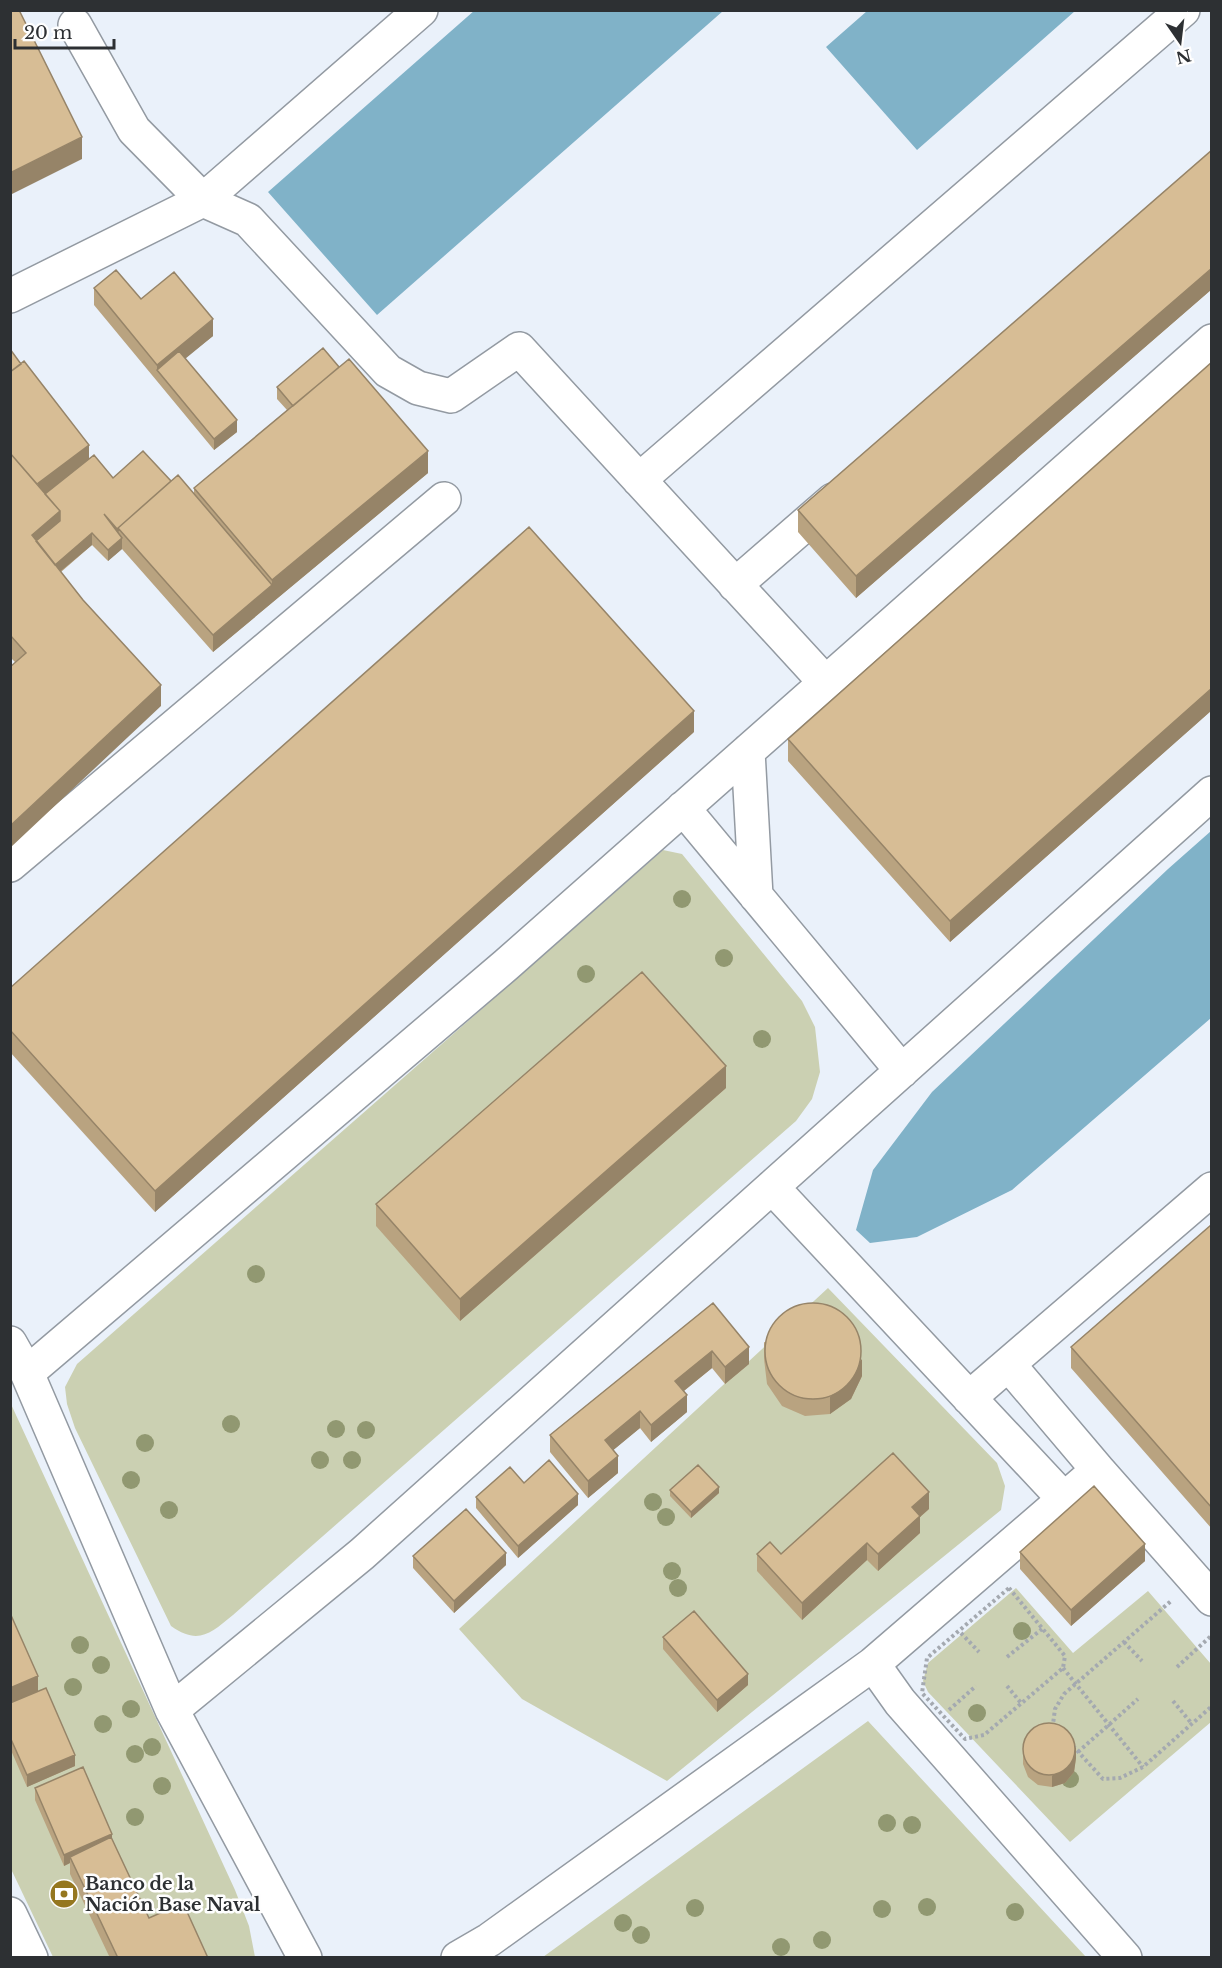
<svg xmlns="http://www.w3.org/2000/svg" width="1222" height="1968" font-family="'Libre Baskerville',serif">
  <rect width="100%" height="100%" fill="#eaf1fa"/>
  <path fill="#cbd0b2" d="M663 850 682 854 802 1001 815 1027 820 1072 812 1099 796 1121 233 1615C210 1634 198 1645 171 1626L75 1428 67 1404 65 1387 77 1364Z
    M828 1288 997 1463 1005 1486 1001 1510 667 1781 522 1699 459 1629Z
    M10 1402 235 1890 249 1926 255 1957H53L11 1869Z
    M1016 1588 1073 1653 1148 1591 1211 1664V1722L1070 1842 928 1692 923 1681 928 1663Z
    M868 1721 1086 1957H543Z"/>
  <path fill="#80b2c8" d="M475 10 723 11 377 315 268 192Z
    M867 11V10L1075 11 917 150 826 47Z
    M1211 831V1018L1012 1190 917 1237 870 1243 856 1230 873 1170 932 1092 1168 869Z"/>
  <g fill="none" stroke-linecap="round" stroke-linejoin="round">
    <g stroke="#939aa2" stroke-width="36">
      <path id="minor" d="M75 25 134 130 203 200 248 220 388 371 418 388 451 396 519 349 825 682
        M10 296 203 200 421 10
        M639 480 1183 10
        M735 585 833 500
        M748 751 756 896
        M683 808 902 1071
        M10 865 444 499
        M772 1187 1064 1499
        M10 1343 27 1373 172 1710 305 1958
        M1009 1365 1098 1470 1212 1599
        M27 1373 506 965 1212 341
        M969 1398 1212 1189
        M873 1664 900 1702 1125 1958
        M172 1710 362 1554 1212 793
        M10 1914 31 1958
        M458 1958 489 1940 873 1664 1098 1470"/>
    </g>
    <path stroke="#a4a9b0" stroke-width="4" stroke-dasharray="3 3" stroke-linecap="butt" d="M1009 1588 1065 1656 1063 1668 984 1735 965 1739 922 1693 927 1658Z
      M961 1633 979 1652
      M1124 1642 1142 1661
      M1007 1657 1042 1629
      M1177 1667 1212 1635
      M1063 1668 1143 1767
      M1007 1686 1021 1703
      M1173 1701 1192 1724
      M949 1710 976 1686
      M1055 1727 1053 1724 1055 1709 1064 1694 1171 1601
      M1073 1746 1103 1779 1120 1778 1143 1767 1212 1706
      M1078 1752 1138 1699"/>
    <use href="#minor" stroke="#fff" stroke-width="33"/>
  </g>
  <g fill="#919871">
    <circle cx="682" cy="899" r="9"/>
    <circle cx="724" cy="958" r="9"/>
    <circle cx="586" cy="974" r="9"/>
    <circle cx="762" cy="1039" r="9"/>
    <circle cx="256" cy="1274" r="9"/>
    <circle cx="231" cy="1424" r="9"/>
    <circle cx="336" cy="1429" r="9"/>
    <circle cx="366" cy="1430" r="9"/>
    <circle cx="145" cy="1443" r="9"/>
    <circle cx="320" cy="1460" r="9"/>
    <circle cx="352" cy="1460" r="9"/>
    <circle cx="131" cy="1480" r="9"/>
    <circle cx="653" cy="1502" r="9"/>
    <circle cx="169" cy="1510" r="9"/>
    <circle cx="666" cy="1517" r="9"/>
    <circle cx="672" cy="1571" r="9"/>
    <circle cx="678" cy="1588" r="9"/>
    <circle cx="1022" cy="1631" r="9"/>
    <circle cx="80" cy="1645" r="9"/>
    <circle cx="101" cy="1665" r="9"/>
    <circle cx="73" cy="1687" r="9"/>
    <circle cx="131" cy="1709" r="9"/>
    <circle cx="977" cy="1713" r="9"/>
    <circle cx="103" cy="1724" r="9"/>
    <circle cx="152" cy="1747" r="9"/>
    <circle cx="135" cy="1754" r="9"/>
    <circle cx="1070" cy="1779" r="9"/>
    <circle cx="162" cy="1786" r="9"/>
    <circle cx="135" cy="1817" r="9"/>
    <circle cx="887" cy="1823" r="9"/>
    <circle cx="912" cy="1825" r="9"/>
    <circle cx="927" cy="1907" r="9"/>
    <circle cx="695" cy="1908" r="9"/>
    <circle cx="882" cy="1909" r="9"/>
    <circle cx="1015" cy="1912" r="9"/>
    <circle cx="623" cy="1923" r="9"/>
    <circle cx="641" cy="1935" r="9"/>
    <circle cx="822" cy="1940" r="9"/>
    <circle cx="781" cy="1947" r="9"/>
  </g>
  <path fill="#b9a380" d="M1212 150V289L856 598 798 532V510Z
    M94 288 141 299 213 336 185 358 237 432 214 450 94 305Z
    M10 349 89 459 113 478 171 481 194 494V488L287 410 277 399V387L428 473 213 652 122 549 108 561 92 545 61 572 161 706 15 662 10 657Z
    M1212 362V710L950 942 788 761V739Z
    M694 732 155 1212 10 1052V988Z
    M726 1088 460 1321 376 1226V1204Z
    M1212 1226V1529L1071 1368V1347Z
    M713 1303 749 1364 725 1384 712 1368 684 1391 687 1412 651 1442 640 1428 613 1450 618 1473 588 1498 550 1452V1435Z
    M764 1342 862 1376 851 1399 830 1414 805 1416 782 1406 767 1384 764 1359Z
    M524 1483 578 1505 518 1558 476 1508V1497Z
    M670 1490 719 1493 691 1518 670 1496Z
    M929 1509 920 1517V1533L878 1571 867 1560 802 1620 757 1571V1554H781Z
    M1020 1552 1145 1561 1071 1626 1020 1569Z
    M413 1556 506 1565 454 1613 413 1568Z
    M10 1613 38 1691 75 1766 27 1787 10 1748Z
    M663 1637 748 1685 717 1712 663 1649Z
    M1023 1752 1076 1758 1074 1772 1065 1783 1052 1787 1038 1785 1028 1777 1023 1764Z
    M35 1788 112 1839 149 1918 208 1958H110L70 1874V1863L64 1866 35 1800Z"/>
  <path fill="#968468" d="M82 137V159L10 195V173Z
    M1212 268V289L856 598V576Z
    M213 319V336L163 377 157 370V365Z
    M237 420V432L214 450V439Z
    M89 445V462L35 503V486Z
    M428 451V473L213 652V635L272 585V580Z
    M60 511V533L37 552 32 535Z
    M92 533V545L50 580V569Z
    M122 538V549L108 561V550Z
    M161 685V706L10 848V826Z
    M1212 688V710L950 942V921Z
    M694 711V732L155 1212V1191Z
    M726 1066V1088L460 1321V1299Z
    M749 1347V1364L725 1384V1367Z
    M712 1351V1368L675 1398V1381Z
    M862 1359V1376L851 1399 830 1414V1397Z
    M687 1395V1412L651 1442V1425Z
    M640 1411V1428L605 1457V1440Z
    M618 1456V1473L588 1498V1481Z
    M719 1487V1493L691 1518V1512Z
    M929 1492V1509L920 1517V1533L878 1571V1554L912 1507Z
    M578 1494V1505L518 1558V1546Z
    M867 1543V1560L802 1620V1603Z
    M1145 1544V1561L1071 1626V1610Z
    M506 1553V1565L454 1613V1601Z
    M748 1674V1685L717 1712V1700Z
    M38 1676V1693L10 1705V1688Z
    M1076 1747V1758L1074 1772 1065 1783 1052 1787V1776Z
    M75 1755V1766L27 1787V1775Z
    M112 1834V1846L70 1857V1863L64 1866V1855Z"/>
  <path fill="#d7bd95" stroke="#968468" stroke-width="1.5" d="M10 10H19L82 137 10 173Z
    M1212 150V268L856 576 798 510Z
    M116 270 141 299 174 272 213 319 157 365 94 288Z
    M323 348 339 367 293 406 277 387Z
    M10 349 21 364 10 372Z
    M179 351 237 420 214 439 157 370Z
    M349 359 428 451 272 580 194 488Z
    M24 361 89 445 37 484 10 453V372Z
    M1212 362V688L950 921 788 739Z
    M143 451 171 481 118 528V530L104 514 122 538 108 550 92 533 55 565 36 541 60 521V511L45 494 94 455 113 478Z
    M10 453 60 511 32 535 83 600 161 685 10 826V667L26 653 10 635Z
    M178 475 272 585 213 635 118 528Z
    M529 527 694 711 155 1191 10 1030V988Z
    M642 972 726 1066 460 1299 376 1204Z
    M1211 1225 1212 1226V1508L1071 1347Z
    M765 1351a48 48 0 1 1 96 0a48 48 0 1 1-96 0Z
    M713 1303 749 1347 725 1367 712 1351 675 1381 687 1395 651 1425 640 1411 605 1440 618 1456 588 1481 550 1435Z
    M893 1453 929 1492 912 1507 920 1516 878 1554 867 1543 802 1603 757 1554 770 1542 781 1554Z
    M549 1460 578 1494 518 1546 476 1497 510 1467 524 1483Z
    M698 1465 719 1487 691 1512 670 1490Z
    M1094 1486 1145 1544 1071 1610 1020 1552Z
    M466 1509 506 1553 454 1601 413 1556Z
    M694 1611 748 1674 717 1700 663 1637Z
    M10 1613 38 1676 10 1688Z
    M46 1688 75 1755 27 1775 10 1737V1703Z
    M1023 1749a26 26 0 1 1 52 0a26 26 0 1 1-52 0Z
    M83 1767 112 1834 64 1855 35 1788Z
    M111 1837 149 1918 183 1903 208 1958H118L70 1857Z"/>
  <defs>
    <g id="bank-disc" transform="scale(1.5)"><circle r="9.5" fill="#95771f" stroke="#fefefe"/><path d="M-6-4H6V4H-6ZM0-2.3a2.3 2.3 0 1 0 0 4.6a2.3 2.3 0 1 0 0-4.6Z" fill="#fff"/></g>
  </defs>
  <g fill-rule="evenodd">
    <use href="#bank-disc" x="64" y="1894"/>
  </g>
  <g text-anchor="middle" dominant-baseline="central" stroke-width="5" stroke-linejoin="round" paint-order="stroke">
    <g font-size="18" font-weight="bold" fill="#2d3033" stroke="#fefefe" text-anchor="start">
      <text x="85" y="1884">Banco de la<tspan x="85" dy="21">Nación Base Naval</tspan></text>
    </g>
  </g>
  <rect width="1222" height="1968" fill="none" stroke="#2d3033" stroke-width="24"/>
  <g transform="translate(1180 42) rotate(166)" stroke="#fefefe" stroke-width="4.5" paint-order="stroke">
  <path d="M0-4.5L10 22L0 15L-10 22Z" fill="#2d3033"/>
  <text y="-9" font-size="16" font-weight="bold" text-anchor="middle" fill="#2d3033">N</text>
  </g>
  <path d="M15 39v9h99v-9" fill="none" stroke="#2d3033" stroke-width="3"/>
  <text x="24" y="39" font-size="18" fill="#2d3033" stroke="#fefefe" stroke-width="4.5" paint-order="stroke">20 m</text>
</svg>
